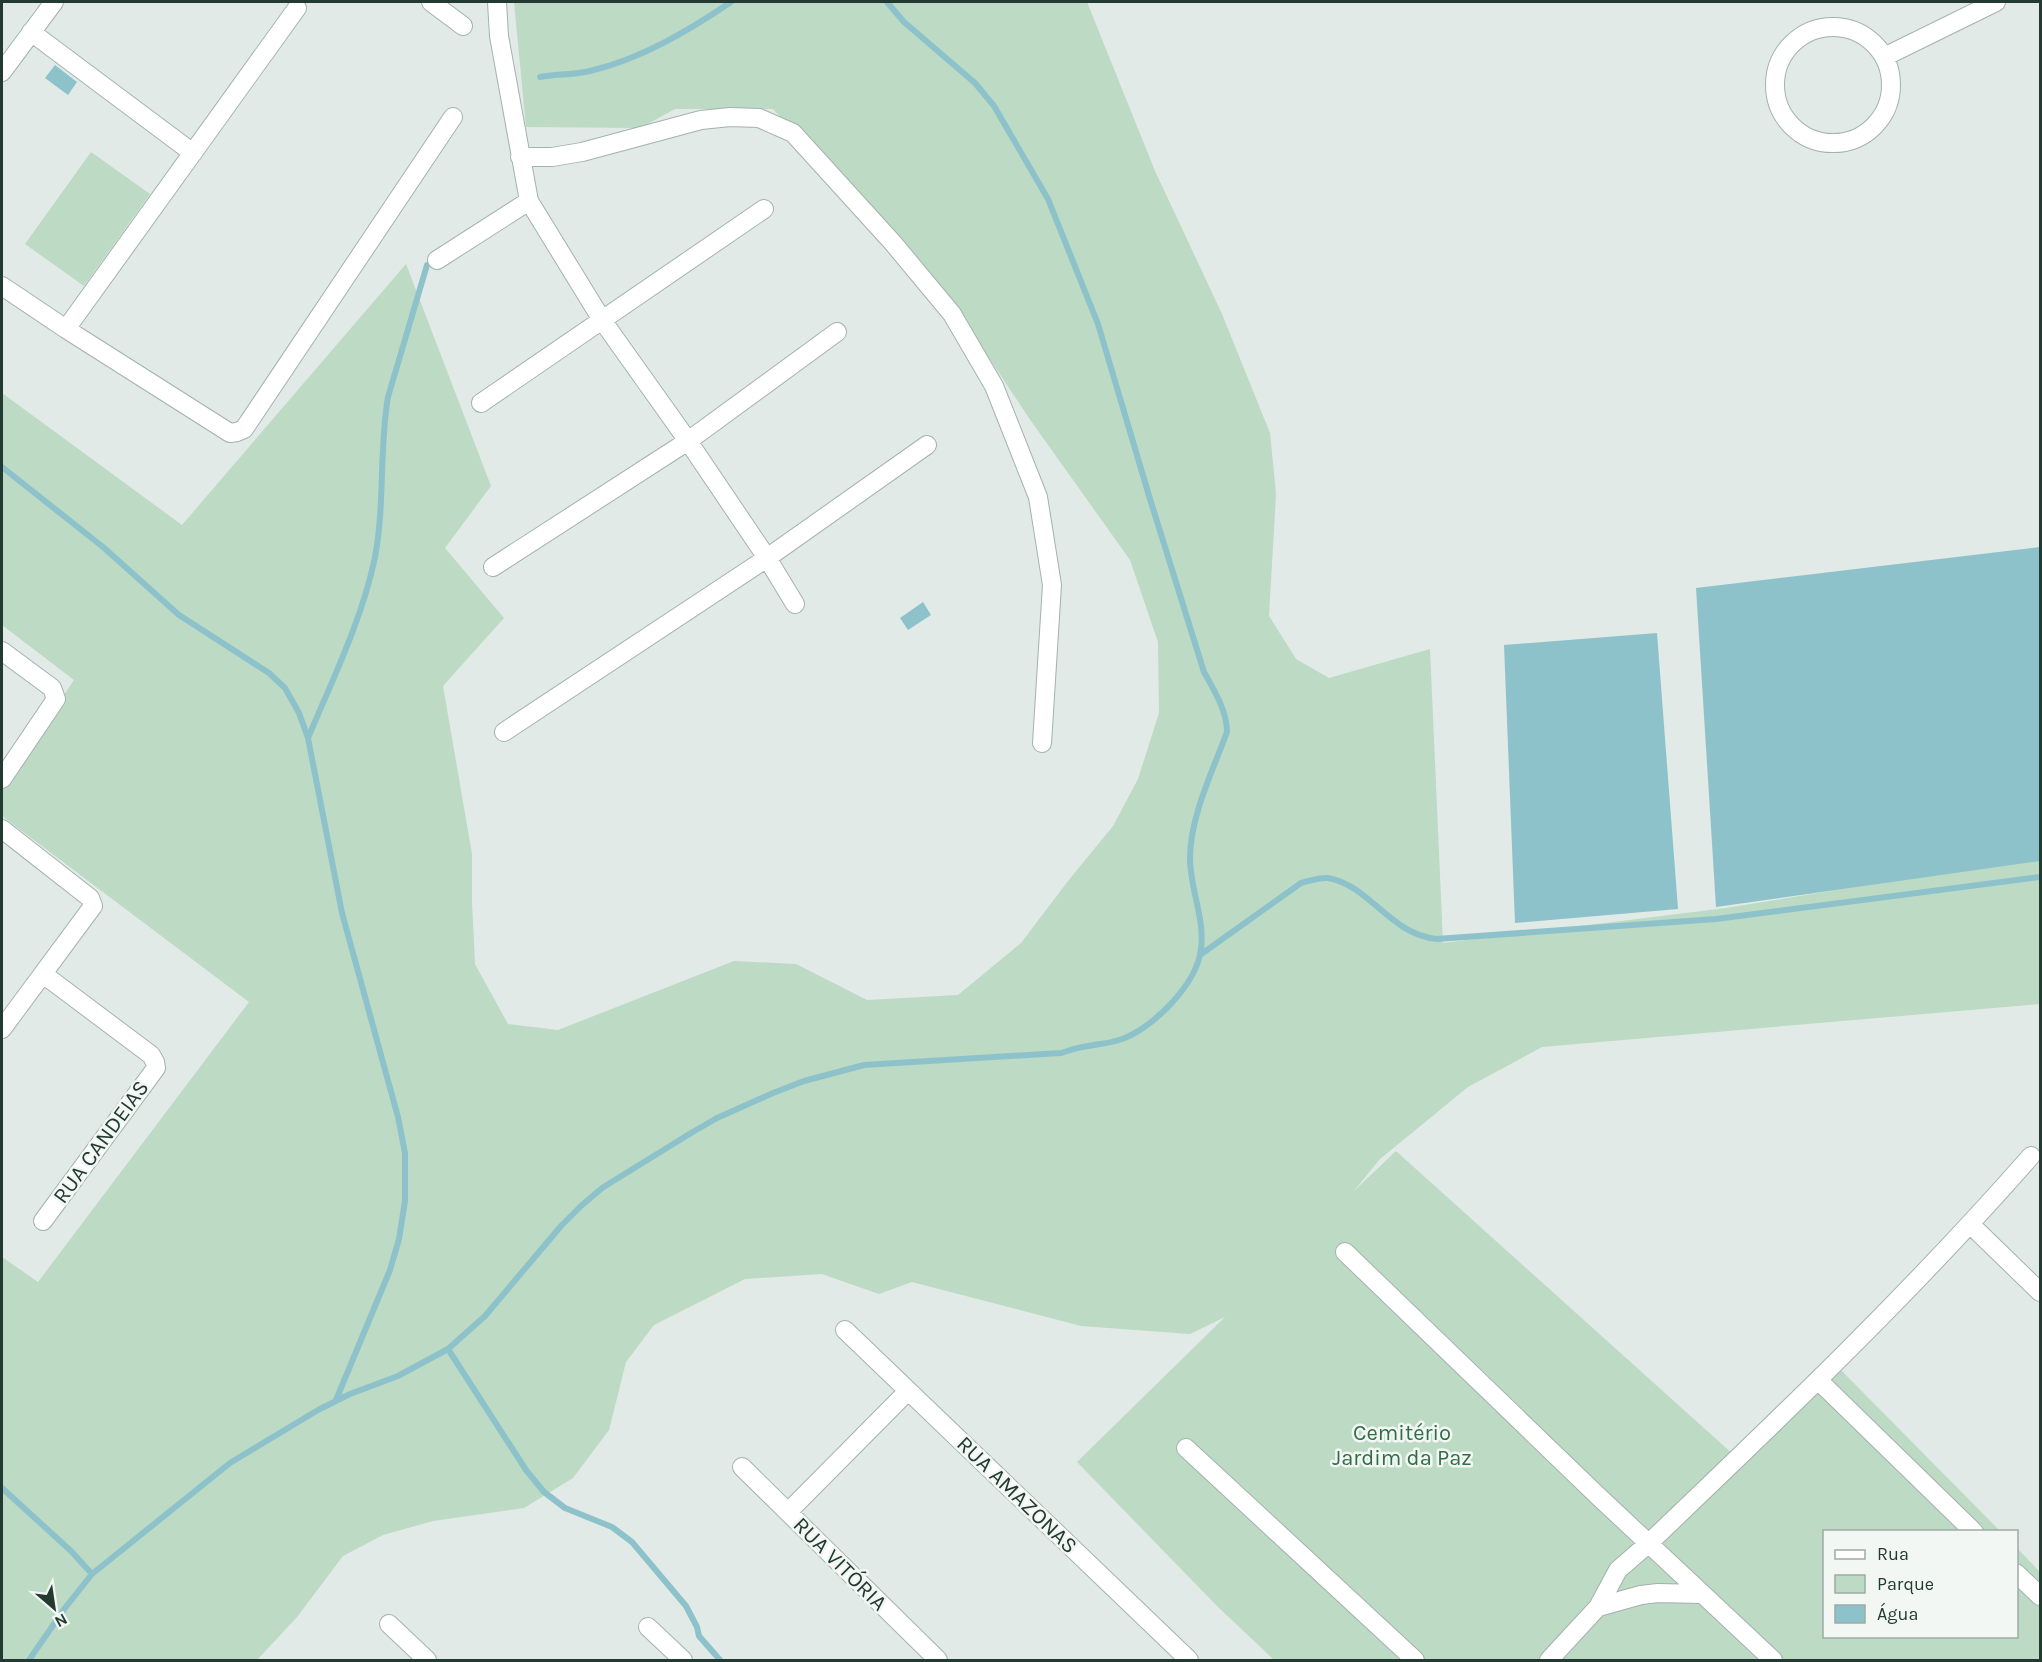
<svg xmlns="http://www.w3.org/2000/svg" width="2042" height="1662" font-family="Karla,sans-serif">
  <rect width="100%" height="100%" fill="#e1eae6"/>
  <path fill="#bcdac4" d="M514 2H1087L1155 171 1222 314 1270 433 1276 494 1269 616 1296 659 1329 678 1430 649 1443 943 1726 908 2040 857V1004L1542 1047 1468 1087 1380 1159 1353 1192 1396 1151 1735 1456 1831 1360 2000 1531 1824 1532V1636H2016L2017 1548 2040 1572V1660H1274L1217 1606 1077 1462 1225 1317 1190 1334 1081 1326 912 1282 879 1294 822 1274 745 1279 654 1325 626 1362 609 1430 573 1478 524 1508 433 1521 383 1535 343 1556 297 1617 257 1660H2V1257L38 1282 249 1002 2 816V788L74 680 2 625V393L182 525 406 264 491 486 445 548 504 618 443 686 472 854V902L475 964 508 1024 558 1030 734 961 796 964 867 1000 958 995 1021 943 1068 881 1113 826 1138 779 1159 713 1158 642 1130 560 1031 421 952 302 773 109H675L640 128 526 127Z
    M91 152 150 194 84 286 25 244Z"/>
  <path fill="#8ec2cb" d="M55 65 77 82 68 95 45 78Z
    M2040 547V861L1716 907 1696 588Z
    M923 602 931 615 908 630 900 618Z
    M1657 633 1678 909 1515 923 1504 645Z"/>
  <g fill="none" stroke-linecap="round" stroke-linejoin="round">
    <path stroke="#8ec2cb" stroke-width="6" d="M540 77C556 74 574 75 590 71 641 59 688 31 731 2
      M2 467 103 547 179 615 269 673 285 688 299 713 308 738 342 913 398 1117 405 1153V1201L399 1239 390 1270 336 1400
      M308 738C332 681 363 617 375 557 385 504 379 450 388 397L427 265
      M1200 955 1301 883C1310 881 1319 877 1328 878 1371 886 1389 934 1437 939L1716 919 2040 877
      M448 1349 526 1470 544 1492 565 1508 612 1527 632 1542 686 1606 697 1627 699 1636 720 1660
      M2 1488 71 1551 92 1574
      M29 1660 65 1608 92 1574 230 1463 318 1410 350 1394 398 1376 448 1349 485 1316 561 1226 581 1206 602 1188 691 1133 717 1118 773 1093 804 1081 864 1065 1061 1053C1068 1051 1075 1048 1083 1047 1095 1044 1107 1044 1119 1040 1152 1030 1197 984 1201 949 1205 918 1190 889 1190 858 1190 817 1213 770 1227 732 1227 711 1214 690 1204 672L1150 499 1098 324 1048 199 994 106 975 83 904 22 887 2"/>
    <g stroke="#a4b2ad" stroke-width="20">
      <path id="minor" d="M431 2 463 26
        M497 2 499 36 529 201 602 320 688 441 767 558 795 604
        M1775 85a58 58 0 1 1 116 0a58 58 0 1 1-116 0Z
        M31 32 193 153
        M1884 57 1996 2
        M2 72 54 2
        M520 157H552L582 152 701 120 730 117 759 118 793 133 893 243 952 314 994 386 1038 497 1052 585 1042 743
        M437 260 529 201
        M2 286 66 329 230 433 237 432 244 429 453 117
        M66 329 297 8
        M481 403 764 209
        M493 567 688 441 837 332
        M2 651 52 688 56 699 2 779
        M504 732 767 558 927 445
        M2 829 90 898 93 906 2 1029
        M43 974 151 1055 155 1062 156 1068 43 1221
        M1971 1225 2040 1292
        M1345 1252 1598 1496 1773 1660
        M845 1330 1189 1660
        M1819 1381 1974 1532
        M1186 1448 1415 1660
        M742 1467 938 1660
        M788 1512 908 1391
        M2016 1573 2040 1596
        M1598 1607 1641 1595 1658 1593 1702 1594
        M389 1624 427 1660
        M648 1627 683 1660
        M1549 1660 1598 1607 1618 1570 1649 1543C1780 1418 1911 1293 2031 1156"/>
    </g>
    <use href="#minor" stroke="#fff" stroke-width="18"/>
  </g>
  <g text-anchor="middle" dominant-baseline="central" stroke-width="5" stroke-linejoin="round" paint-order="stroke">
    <g font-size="22" fill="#233a33" stroke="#f2f7f4">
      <text transform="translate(101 1142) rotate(-54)">RUA CANDEIAS</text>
      <text transform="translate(1017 1495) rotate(44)">RUA AMAZONAS</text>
      <text transform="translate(840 1564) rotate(45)">RUA VITÓRIA</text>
    </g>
    <g font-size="22" fill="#316d47" stroke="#f2f7f4">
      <text x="1402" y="1433">Cemitério<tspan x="1402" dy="25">Jardim da Paz</tspan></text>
    </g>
  </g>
  <rect width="2042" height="1662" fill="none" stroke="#233a33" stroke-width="6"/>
  <rect x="1823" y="1530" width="195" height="108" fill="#f2f7f4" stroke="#9faba7" stroke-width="1.5"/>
  <rect x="1835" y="1550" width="30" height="9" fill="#ffffff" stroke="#9faba7" stroke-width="1.5"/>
  <text x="1877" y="1560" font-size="18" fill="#233a33">Rua</text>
  <rect x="1835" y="1575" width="30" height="18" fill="#bcdac4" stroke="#9faba7" stroke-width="1.5"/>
  <text x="1877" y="1590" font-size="18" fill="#233a33">Parque</text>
  <rect x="1835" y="1605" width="30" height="18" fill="#8ec2cb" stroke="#9faba7" stroke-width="1.5"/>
  <text x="1877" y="1620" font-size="18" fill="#233a33">Água</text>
  <g transform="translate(54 1608) rotate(151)" stroke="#f2f7f4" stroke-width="4.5" paint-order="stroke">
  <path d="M0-4.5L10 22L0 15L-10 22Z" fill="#233a33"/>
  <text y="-9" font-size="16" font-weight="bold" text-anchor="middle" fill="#233a33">N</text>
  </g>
</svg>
